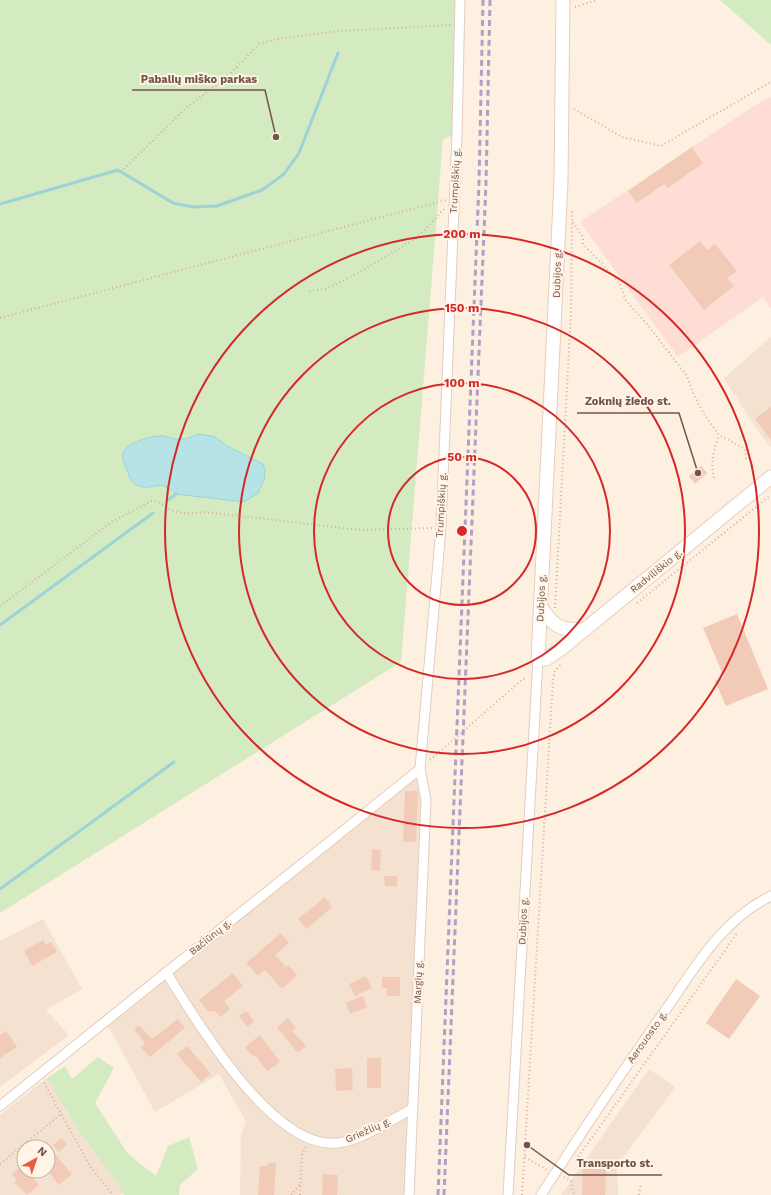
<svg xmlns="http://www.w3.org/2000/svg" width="771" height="1195" font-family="'Work Sans',sans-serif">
  <rect width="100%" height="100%" fill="#fdf0e1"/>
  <path fill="#f4e1cf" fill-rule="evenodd" d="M771 337V447L758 431 724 378Z
    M420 769 426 800 409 1195H240L241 1136 246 1122 219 1074 155 1112 106 1022Z
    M43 919 82 989 46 1010 69 1035 0 1087V941Z
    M649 1069 675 1087 617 1166 618 1195H561Z
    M47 1078 78 1130 119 1186 123 1193 120 1195H0V1115ZM24 1147H48V1171H24Z"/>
  <path fill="#fdddd4" d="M771 97V309L763 297 678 357 580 222 752 107Z"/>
  <path fill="#d4eac0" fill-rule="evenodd" d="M0 0H460L457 134 443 139 401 662 0 913ZM199 434 215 437 227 446 176 494C158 477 155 491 136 485L163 436 181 440Z
    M720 0H771V45Z
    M98 1057 114 1068 95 1103 128 1154 156 1176 168 1146 189 1137 198 1169 180 1185 179 1195H124L119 1186 78 1130 47 1078 65 1066 72 1079Z"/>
  <path fill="#b5e3e6" stroke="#9cd3d8" d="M199 434 215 437 227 446 263 464 265 469 264 480 258 493 244 502 176 494C157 476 152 493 137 485 131 482 128 474 126 467 124 463 122 458 123 453 125 443 154 435 163 436 169 437 175 440 181 439 187 439 193 436 199 434Z"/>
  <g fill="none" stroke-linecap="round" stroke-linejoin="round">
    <path stroke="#9cd3d8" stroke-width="3" d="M0 204 118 170 173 203 193 207 217 206 262 190 284 174 299 153 338 53
      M168 500 176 494
      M0 625 153 513
      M0 889 174 762"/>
  </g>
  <path fill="#f2cbb8" d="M692 147 703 163 668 188 664 184 637 203 628 191Z
    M700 241 707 250 715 244 737 271 727 278 734 286 704 310 669 265Z
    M771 407V440L755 419Z
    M701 466 707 473 695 484 689 476Z
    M737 614 768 689 726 706 715 681 724 677 703 628Z
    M405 791H418L416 842H403Z
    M372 849 381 850 380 871 371 870Z
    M384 876H397V886H385Z
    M325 897 332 907 307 929 298 919Z
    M281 933 289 943 275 955 286 967 288 965 297 975 282 989 265 970 258 976 246 963Z
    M43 940 46 945 51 942 57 952 32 966 24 951Z
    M233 973 243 986 224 1001 230 1009 220 1017 215 1011H208L199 1000Z
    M366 976 372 988 355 996 349 984Z
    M382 977H400V996H387V988H382Z
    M736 979 760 996 729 1039 706 1023Z
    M363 996 367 1007 350 1014 346 1003Z
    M246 1011 254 1021 247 1027 239 1016Z
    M288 1018 296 1028 292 1031 306 1046 298 1053 277 1027Z
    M178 1019 185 1028 150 1057 141 1047 145 1043 134 1029 139 1025 152 1039Z
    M6 1031 17 1047 0 1058V1035Z
    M260 1035 280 1062 267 1071 255 1055 253 1056 245 1047Z
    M187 1046 211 1074 201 1082 177 1054Z
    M367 1058H381V1088H367Z
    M352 1068 353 1090 336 1091 335 1069Z
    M61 1138 67 1145 59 1152 53 1145Z
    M55 1154 72 1174 59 1185 48 1171V1160Z
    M268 1163H276L274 1195H258L260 1166H267Z
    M24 1164V1171H39L32 1177 39 1185 27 1195 14 1182 17 1180 12 1174Z
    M583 1166H606L605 1195H582Z
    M323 1174 338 1175 337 1195H322Z"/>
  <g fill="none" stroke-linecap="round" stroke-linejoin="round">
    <g stroke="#e3cdc0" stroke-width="11">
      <path id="minor" d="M166 972C196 1020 273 1151 338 1143 362 1140 391 1120 412 1109
        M0 1106 420 769
        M409 1195 426 800 420 769 441 528 457 134 460 0
        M508 1195 538 659
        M541 1195C580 1135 619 1076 660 1018 692 973 719 921 771 896"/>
    </g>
    <g stroke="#e8cdbd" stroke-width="15">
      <path id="secondary" d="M563 0 561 181 538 659H546L561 649 771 477
        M541 607C554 628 561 630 585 630"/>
    </g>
    <path stroke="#d7ae9c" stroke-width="2" stroke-dasharray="1 3" stroke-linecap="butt" d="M575 7 597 0
      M574 109 622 137 661 146 771 82
      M124 169 187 107 227 77 259 44 282 38 338 31 452 25
      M573 222 583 237V244L603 265 620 284 626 301 647 324 687 376 693 393 704 414 719 435 745 449 746 459
      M309 291 326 289 358 273 418 237 445 208
      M0 318 446 200
      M714 478C710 462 714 450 719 435
      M637 603 771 495
      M0 606 110 523 151 501C160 501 163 506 171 510 183 515 193 513 205 512L361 530 433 528
      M555 608 571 313 572 209
      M430 760 523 679H527
      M44 1083 90 1166 113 1195
      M525 1157 547 1170
      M576 1160 738 932
      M0 1164 61 1114
      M564 1177 571 1181 574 1195
      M291 1195 300 1184
      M300 1195 302 1155 306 1146
      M522 1195 553 680 555 671 562 663
      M639 1195 641 1183"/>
    <use href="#minor" stroke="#fff" stroke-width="9"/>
    <use href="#secondary" stroke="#fff" stroke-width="13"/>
    <path stroke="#b1a0c5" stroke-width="3" stroke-dasharray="6 4" stroke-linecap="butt" d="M438 1195 479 183 483 0
      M444 1195 486 183 490 0"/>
  </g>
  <g fill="none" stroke="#d62828" stroke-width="2">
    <circle cx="462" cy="531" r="74"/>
    <circle cx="462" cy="531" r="148"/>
    <circle cx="462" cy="531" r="223"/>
    <circle cx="462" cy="531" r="297"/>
  </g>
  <g text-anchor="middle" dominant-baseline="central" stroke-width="4" stroke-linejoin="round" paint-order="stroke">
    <g font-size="10" fill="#745448" stroke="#fff4e7">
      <text transform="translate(455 181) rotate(-87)">Trumpiškių g.</text>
      <text transform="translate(557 274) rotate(-88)">Dubijos g.</text>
      <text transform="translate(441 505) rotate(-87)">Trumpiškių g.</text>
      <text transform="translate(656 571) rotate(-39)">Radviliškio g.</text>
      <text transform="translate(541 598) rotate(-87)">Dubijos g.</text>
      <text transform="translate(523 921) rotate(-87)">Dubijos g.</text>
      <text transform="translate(210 937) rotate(-39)">Bačiūnų g.</text>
      <text transform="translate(418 982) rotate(-88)">Margių g.</text>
      <text transform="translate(647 1037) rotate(-55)">Aerouosto g.</text>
      <text transform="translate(368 1130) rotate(-24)">Griežlių g.</text>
    </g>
  </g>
  <circle cx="462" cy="531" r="6" fill="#d62828" stroke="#fff4e7" stroke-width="2"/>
  <g font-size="12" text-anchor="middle" font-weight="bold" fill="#d62828" stroke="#fff4e7" stroke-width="4" stroke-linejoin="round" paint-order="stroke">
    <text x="462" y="238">200 m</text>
    <text x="462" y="312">150 m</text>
    <text x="462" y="387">100 m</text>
    <text x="462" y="461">50 m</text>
  </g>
  <path fill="none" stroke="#745448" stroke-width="1.5" d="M276 137L265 90H132M698 473L679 413H577M527 1145L569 1175H662"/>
  <g fill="#745448" stroke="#fff4e7" stroke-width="1.5">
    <circle cx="276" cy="137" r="4"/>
    <circle cx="698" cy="473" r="4"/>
    <circle cx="527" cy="1145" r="4"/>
  </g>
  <g font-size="11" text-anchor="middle" font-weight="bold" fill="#745448" stroke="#fff4e7" stroke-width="4" stroke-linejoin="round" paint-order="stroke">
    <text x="199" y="83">Pabalių miško parkas</text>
    <text x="628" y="405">Zoknių žiedo st.</text>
    <text x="615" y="1167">Transporto st.</text>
  </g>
  <g transform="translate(36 1159) rotate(40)"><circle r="19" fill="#fff4e7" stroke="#c7b4a7"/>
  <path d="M0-3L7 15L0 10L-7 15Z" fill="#e95b43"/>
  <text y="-6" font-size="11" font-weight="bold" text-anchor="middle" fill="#745448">N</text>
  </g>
</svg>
